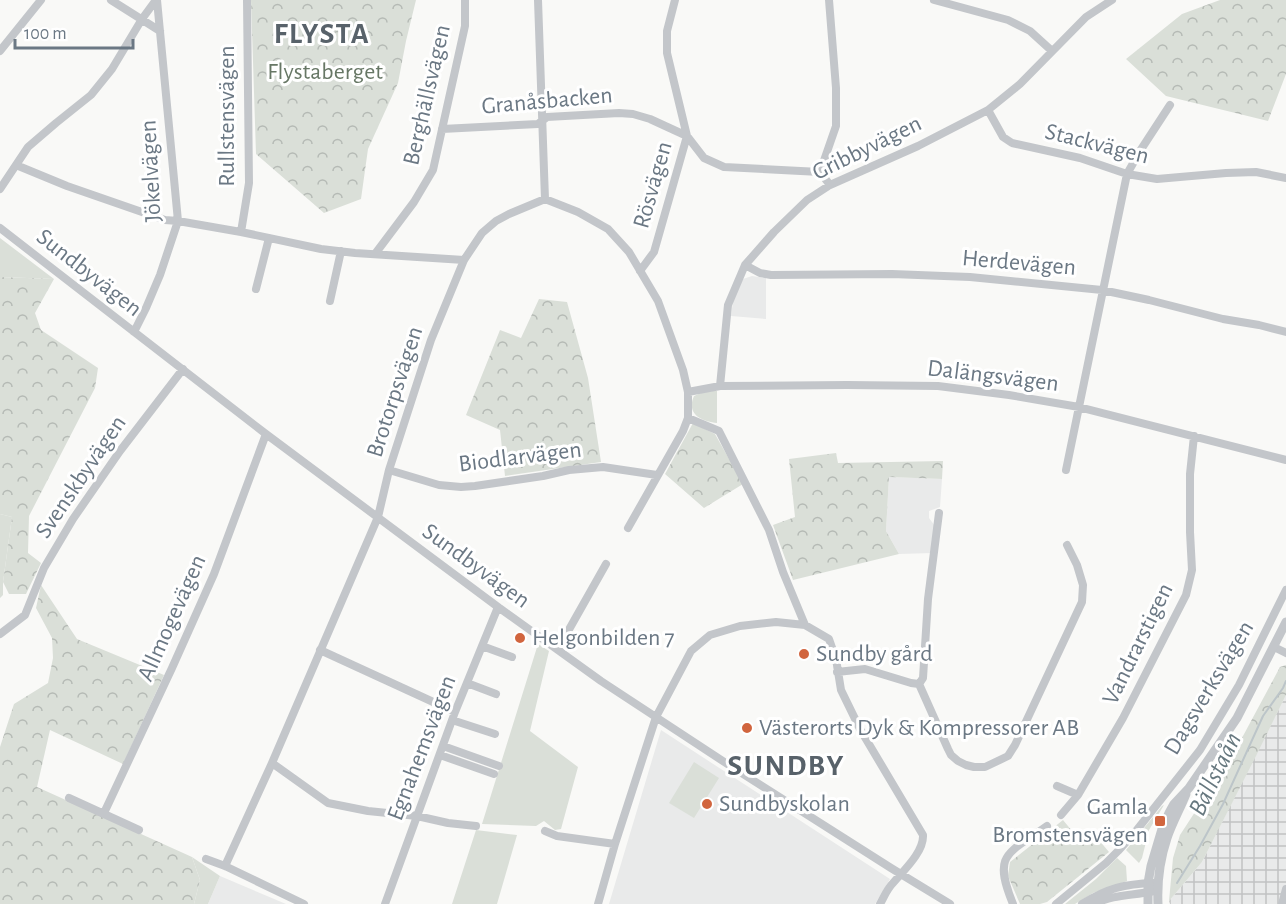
<svg xmlns="http://www.w3.org/2000/svg" width="1286" height="904" font-family="'Alegreya Sans',sans-serif">
  <defs>
    <pattern id="industrial-grid" width="8" height="8" patternUnits="userSpaceOnUse" patternTransform="scale(1.5)"><rect width="8" height="8" fill="#e9eaea"/><path d="M0 4h8M4 0v8" fill="none" stroke="#c1c2c3"/></pattern>
    <pattern id="forest-crowns" width="20" height="18" patternUnits="userSpaceOnUse" patternTransform="scale(1.5)"><rect width="20" height="18" fill="#dadfd8"/><path d="M2 6a3 3 0 1 1 6 0M12 15a3 3 0 1 1 6 0" fill="none" stroke="#b5bab5"/></pattern>
  </defs>
  <rect width="100%" height="100%" fill="#f9f9f7"/>
  <path fill="#e9eaea" d="M752 276 766 278V319L731 316 733 301 743 279Z
    M889 477 942 479 940 507 929 511V518L935 526 932 553 899 554 886 531Z
    M661 730 890 879 875 904H609Z
    M220 876 286 904H208Z"/>
  <path fill="url(#industrial-grid)" d="M1286 695V904H1170L1169 901 1202 862Z"/>
  <path fill="#dadfd8" d="M0 238 54 279 0 277Z
    M712 391H717V423C701 421 686 414 694 396L701 393Z
    M0 514 12 517 3 582V595L0 598Z
    M538 644 549 651 530 731 578 767 561 829 555 830 544 821 536 826 482 824Z
    M694 762 719 778 694 818 669 803Z
    M1164 805 1149 830 1142 858 1139 863 1126 850 1162 806Z
    M476 830 517 835 497 904H452Z
    M192 857 220 876 208 904H194L200 880Z
    M1117 858 1126 866 1127 881 1093 893 1075 904H1065L1096 879Z"/>
  <path fill="url(#forest-crowns)" d="M251 0H416L406 41 398 83 368 149 361 199 324 213 256 154Z
    M1220 0H1286V74L1268 121 1166 96 1126 59 1182 14Z
    M0 277 54 279 35 313 41 330 98 368 95 388 29 516 28 553 41 563 26 594H9L3 582 12 517 0 514Z
    M539 299 567 302 588 378 601 462 505 476 500 430 466 415 500 330 521 338Z
    M693 423 715 434 743 484 704 508 665 474Z
    M836 453 838 463 943 461 942 479 889 477 886 531 899 554 793 580 773 525 795 517 789 459Z
    M41 585 77 639 164 675 123 764 50 730 37 787 192 857 200 880 194 904H0V747L14 704 48 683 53 658 52 638 36 608Z
    M1286 665V695L1256 756 1202 862 1169 901 1173 858 1180 835 1236 749 1280 667Z
    M1063 820 1082 843 1093 833 1109 852 1047 902 1040 904H1020L1008 876 1010 862Z"/>
  <g fill="none" stroke-linecap="round" stroke-linejoin="round">
    <path stroke="#bcc5c9" stroke-width="2" d="M1177 883 1200 846 1223 804 1263 716 1283 688 1286 681"/>
    <path stroke="#c3c6ca" stroke-width="8" d="M111 0 160 31
      M538 0 545 199
      M829 0 836 88V126L820 172 830 185
      M934 0 1008 20 1030 31 1052 51
      M0 51 41 0
      M988 110 1003 137 1012 143 1080 158 1127 174 1157 179 1226 173 1256 172 1286 178
      M442 129 538 124 547 117 619 113 633 114 650 119 687 136 704 158 724 167 820 172
      M16 165 67 186 165 220 178 221 241 232 321 249 355 253 464 260
      M0 189 28 147 56 123 91 95 112 69 142 19 156 0
      M0 228 266 434 498 607 601 681 732 767 891 868 950 904
      M241 232 249 183 247 0
      M375 254 414 202 433 170 465 26V0
      M745 265 760 273 771 275 892 274 970 277 1102 290 1149 300 1223 319 1259 325 1286 332
      M640 271 654 252 687 136 667 53V31L675 0
      M256 289 269 238
      M330 301 341 251
      M134 332 146 308 160 275 178 221 157 0
      M720 386 728 305 745 265 774 232 807 200 830 185 918 146 988 110 1020 84 1086 17 1112 0
      M688 392 720 386 847 385 938 386 1009 395 1079 407 1286 460
      M688 418 719 431 769 530 783 572 805 625
      M389 470 439 485 461 487 475 486 543 476 569 470 603 467 657 475
      M1066 470 1127 174 1140 151 1170 105
      M0 634 25 615 44 568 73 519 120 451 183 369
      M482 646 512 657
      M1274 647 1286 653
      M558 649 606 564
      M320 650 455 712
      M837 672 865 669 911 683 919 684 948 749 951 755 958 761 966 765 974 767H985L1008 756 1015 745 1082 602 1083 585 1077 565 1067 545
      M467 683 496 694
      M919 684 923 678 928 599 939 513
      M452 720 495 734
      M443 746 499 766
      M440 755 494 774
      M272 763 328 803 368 811 417 816 448 823 476 826
      M1057 786 1078 795
      M69 798 139 830
      M104 813 172 668 214 574 266 434
      M1061 815 1078 795 1123 718 1186 595 1192 570 1190 532V474L1194 436
      M545 831 557 836 615 844
      M206 859 225 866 304 904
      M225 866 272 763 378 517 389 470 431 340 464 260 482 233 496 221 509 214 545 199 578 212 608 229 629 252 658 301 683 370 688 392V418L683 431 628 528
      M385 904 455 712 498 607
      M598 904 615 844 656 717 691 651 710 635 740 626 776 622 805 625 829 639 836 659 841 690 860 729 923 835C924 852 903 871 893 883 887 889 884 897 880 904
      M1013 904C992 853 1008 854 1047 826
      M1056 904 1106 863 1118 851 1136 831 1200 750 1239 685 1286 590
      M1082 904C1108 888 1124 884 1154 883
      M1094 904C1115 894 1132 896 1154 891
      M1282 904 1286 889"/>
    <path stroke="#c3c6ca" stroke-width="9" d="M1148 904V883L1151 866 1162 829 1169 813 1174 804 1189 788 1237 718 1286 622
      M1158 904C1157 882 1160 859 1167 838 1172 823 1180 809 1186 794"/>
  </g>
  <g fill="#d1653e" stroke="#fff" stroke-width="2">
    <circle cx="520" cy="638" r="6"/>
    <circle cx="804" cy="654" r="6"/>
    <circle cx="747" cy="728" r="6"/>
    <circle cx="707" cy="804" r="6"/>
    <rect x="1154" y="815" width="12" height="12" rx="3"/>
  </g>
  <g text-anchor="middle" dominant-baseline="central" stroke-width="6" stroke-linejoin="round" paint-order="stroke">
    <g font-size="24" fill="#677765" stroke="#fff">
      <text x="325" y="72">Flystaberget</text>
    </g>
    <g font-size="24" fill="#6b7884" stroke="#fff">
      <text transform="translate(427 95) rotate(-77)">Berghällsvägen</text>
      <text transform="translate(547 101) rotate(-5)">Granåsbacken</text>
      <text transform="translate(227 116) rotate(-90)">Rullstensvägen</text>
      <text transform="translate(1097 144) rotate(14)">Stackvägen</text>
      <text transform="translate(867 148) rotate(-26)">Gribbyvägen</text>
      <text transform="translate(151 171) rotate(-93)">Jökelvägen</text>
      <text transform="translate(653 185) rotate(-74)">Rösvägen</text>
      <text transform="translate(1019 263) rotate(5)">Herdevägen</text>
      <text transform="translate(89 273) rotate(38)">Sundbyvägen</text>
      <text transform="translate(993 376) rotate(7)">Dalängsvägen</text>
      <text transform="translate(395 392) rotate(-72)">Brotorpsvägen</text>
      <text transform="translate(520 457) rotate(-7)">Biodlarvägen</text>
      <text transform="translate(81 477) rotate(-56)">Svenskbyvägen</text>
      <text transform="translate(476 566) rotate(36)">Sundbyvägen</text>
      <text transform="translate(172 618) rotate(-66)">Allmogevägen</text>
      <text transform="translate(1138 644) rotate(-64)">Vandrarstigen</text>
      <text transform="translate(1209 688) rotate(-59)">Dagsverksvägen</text>
      <text transform="translate(422 748) rotate(-69)">Egnahemsvägen</text>
    </g>
    <g font-size="24" fill="#6b7884" stroke="#fff" text-anchor="start">
      <text x="532" y="638">Helgonbilden 7</text>
      <text x="816" y="654">Sundby gård</text>
      <text x="759" y="728">Västerorts Dyk &amp; Kompressorer AB</text>
      <text x="719" y="804">Sundbyskolan</text>
      <text x="1148" y="807" text-anchor="end">Gamla<tspan x="1148" dy="28">Bromstensvägen</tspan></text>
    </g>
    <g font-size="26" font-style="italic" fill="#67787f" stroke="#fff">
      <text transform="translate(1215 774) rotate(-64)">Bällstaån</text>
    </g>
    <g font-size="30" font-weight="bold" letter-spacing="1.5" fill="#58626a" stroke="#fff">
      <text x="322" y="34">FLYSTA</text>
      <text x="786" y="766">SUNDBY</text>
    </g>
  </g>
  <path d="M15 39v9h118v-9" fill="none" stroke="#6b7884" stroke-width="3"/>
  <text x="24" y="39" font-size="18" fill="#6b7884" stroke="#ffffff" stroke-width="4.5" paint-order="stroke">100 m</text>
</svg>
